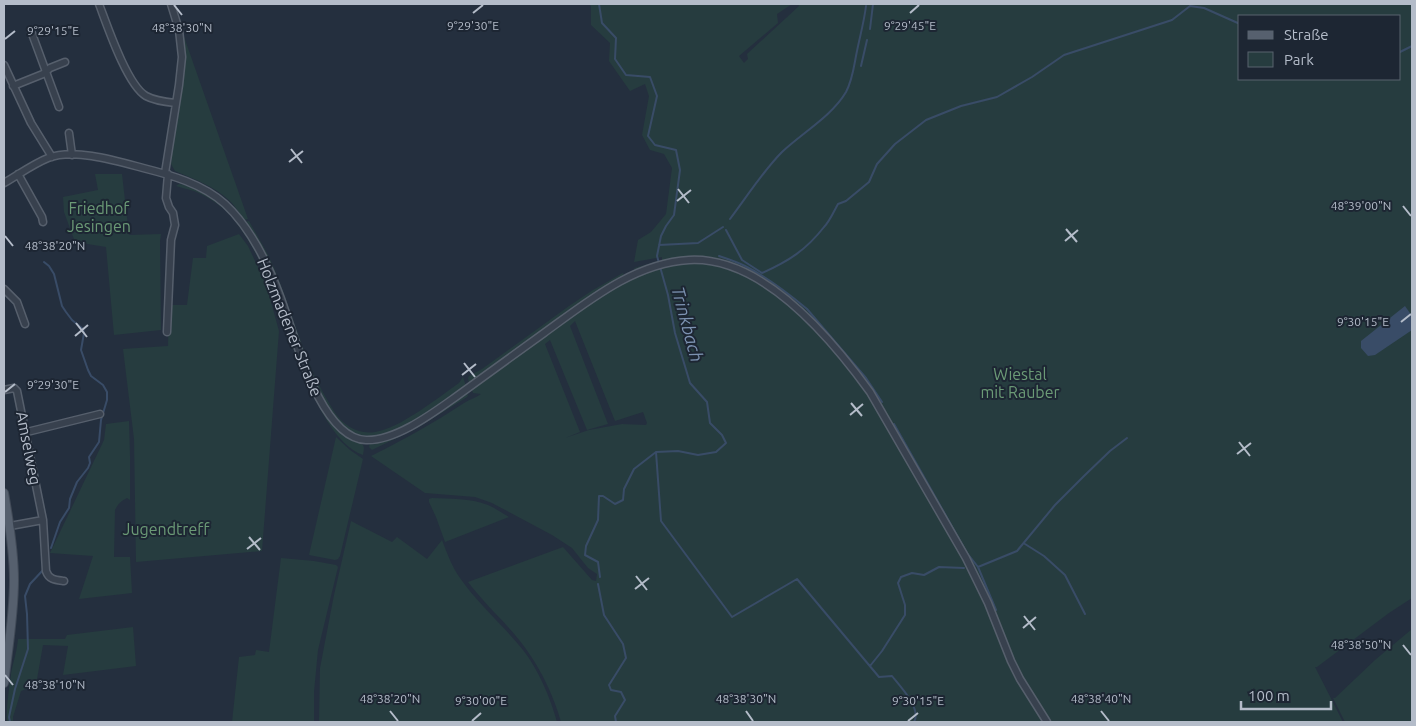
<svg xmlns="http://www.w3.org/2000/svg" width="1416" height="726" font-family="Ubuntu,sans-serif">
  <rect width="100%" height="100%" fill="#242f3e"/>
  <path fill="#263c3f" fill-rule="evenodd" d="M589 4H792L777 14 778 23 739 56 744 63 748 59 747 54 799 6 798 4H1412V598L1389 613 1317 667H1315L1343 722H561C554 697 542 671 526 649 509 625 486 606 468 582L563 547 592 580 596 581 597 574 588 568 572 548 552 535 492 503 475 497 425 493 371 456C403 440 434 423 464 403 470 399 476 398 481 394L473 393 471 388 590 304 618 286 571 309 469 383 468 378 469 376 482 369 569 306 593 290 621 274 623 273 624 276 636 271 634 268 662 260V257L634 262 638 240 651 232 666 214 672 168 664 154 650 150 642 135 649 96 645 84 630 91 609 61 610 43 591 25V6ZM1240 16H1400V79H1240ZM575 321 615 421 643 412 647 423 646 425 622 424 589 430 565 438 580 432 545 344 550 340 587 430 608 424 570 326Z
    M182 31 248 219 244 220C239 213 235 206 230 201 214 186 194 179 175 171L171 164 172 145 183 71Z
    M95 174H122L129 235 161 234 160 241 161 330 114 335 106 247 75 242 64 212 63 197 98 190Z
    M179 184C224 191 249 234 267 271L316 398 327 417 339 431 363 445 364 448 363 455C312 437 282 302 256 254 248 239 238 223 226 211 217 203 205 195 194 191 188 189 181 188 176 186Z
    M249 221C257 236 267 251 274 268 292 311 303 357 326 398 331 406 336 416 343 422 352 430 364 434 375 432 399 429 439 397 459 383L463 377 465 383V386C441 403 397 438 368 436 355 435 343 429 335 419 318 397 309 369 298 344 281 303 263 263 245 222Z
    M239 234 248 246 266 284 279 331 262 551 136 562 134 439 123 349 168 346 169 305H187L193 258H206L207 246Z
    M466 393 468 395 467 397 419 427 372 450 369 447 370 443 383 441Z
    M129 421 130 456V500L127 498C121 501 118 504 115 510L114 557H130L132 593 79 599 93 556 50 553 104 440 106 424Z
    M336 437 350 450 363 459 340 556 338 559 335 560 309 555Z
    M432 498C450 499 470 498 488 505 495 508 502 513 509 517L445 542 436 517 429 502V499Z
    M351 521 392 542 397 537 427 559 442 540C447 553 452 567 460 578 478 604 503 625 523 650 538 669 551 699 557 722H319L320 668 334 595Z
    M281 558 314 561 336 565 338 567 318 650 314 692V722H232L239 657 255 655 256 650 269 652Z
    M133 627 136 666 63 675 68 646 43 645 36 685 21 691 13 717V722H7C6 707 9 690 11 674 13 662 17 652 18 639H65L67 635Z
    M1412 629V722H1345L1333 698H1335L1375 660Z"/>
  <path fill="#394c67" d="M1405 306 1412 316V330L1375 355 1368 356 1361 348V341Z"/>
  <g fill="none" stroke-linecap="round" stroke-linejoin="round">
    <path stroke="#394c67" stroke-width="2" d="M599 4 602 23 616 38 615 59 626 75 650 77 657 96 648 136 655 145 676 150 680 170 674 215 666 226 661 236 657 256 668 295 675 333 690 383 707 402 710 423 722 435 726 443 716 452 698 455 678 451 656 452 634 469 624 489 623 500 615 504 603 496H599L598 520 586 546 585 555 598 562 600 577
      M870 29 873 4
      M1400 52 1412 46
      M861 66 867 40
      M730 219C746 198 763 171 782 152 802 133 832 116 846 92 853 79 854 65 857 51 860 36 864 22 866 6
      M726 230 742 260 762 273C789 261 806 250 824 227 830 221 834 211 838 204L846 201 869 182 877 164 895 144 926 120 961 106 997 97 1032 77 1064 55 1172 20 1190 6 1204 8 1240 24
      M659 245 698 243 723 227
      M719 256C728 259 737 262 745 266 767 277 788 293 807 309L866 378 882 402
      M44 262 49 266 54 274 62 306 66 312 72 320 83 329 84 333 81 350 88 370 91 376 103 385 107 392V400L101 420 99 442 89 457 90 463 88 468 77 482 70 499 69 508 60 522 51 548
      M894 424 967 553 978 567 996 610
      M656 452 661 521 732 617 797 579 879 677 892 676C900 686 922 709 914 722
      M1025 544 1044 556 1065 575 1085 614
      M978 567 1017 551 1055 505 1084 476 1110 451 1127 438
      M598 584 604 615 623 644 626 658 609 685 611 690 621 692 625 700 615 716 616 722
      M870 666 882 651 905 615V605L898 583 901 577 912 573 924 575 939 567 964 568
      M10 722 9 717 15 689 28 649 27 614 25 596 30 584 44 569"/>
    <g stroke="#565f6c" stroke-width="9">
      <path id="minor" d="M99 4C107 25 127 85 146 96 155 101 166 102 176 103
        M31 31 59 107
        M4 65 31 123 52 157
        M13 86 43 74 50 68 65 62
        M69 133 72 155
        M165 173 179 85 182 57 179 30 171 4
        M18 174 42 217 43 222
        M4 183C18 175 33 164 48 158 75 148 117 161 143 168 171 175 203 184 225 204 251 228 268 264 280 296 294 332 319 438 366 440 396 441 433 413 457 396 486 375 515 354 544 333 587 302 634 263 689 260 763 256 831 338 870 392L966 558 988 603 1011 661 1020 679 1047 722
        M4 289 17 302 25 324
        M167 332 171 240 175 225 173 213 169 207 166 198 168 174
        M4 390 14 388 17 391 43 520 46 571C49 580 56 580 64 581
        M27 432 100 414
        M10 526 43 520"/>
    </g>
    <g stroke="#414a57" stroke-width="10">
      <path id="major" d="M4 493C9 521 14 551 14 580 14 615 8 649 4 683"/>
    </g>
    <use href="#minor" stroke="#38414e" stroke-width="6"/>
    <use href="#major" stroke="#56606e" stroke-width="8"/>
  </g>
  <path fill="none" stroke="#b4bcc9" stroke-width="2" d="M174 5 182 15M473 13 483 5M910 13 919 5M5 39 15 31M291 149 302 163M289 162 303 151M678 189 689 203M677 201 691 190M1403 206 1411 216M1066 229 1077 242M5 236 13 246M1065 241 1078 230M1401 322 1411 314M76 323 87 337M75 336 88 325M464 363 475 377M462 375 476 364M5 392 15 384M851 403 862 416M850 415 863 404M1239 442 1250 456M1237 454 1251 443M249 537 260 550M247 549 261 538M636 576 647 590M635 589 649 578M1024 616 1035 630M1023 628 1036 617M1403 645 1411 655M5 675 13 685M390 711 398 721M746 711 753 721M1101 711 1109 721M472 721 481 713M908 721 918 713"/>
  <g text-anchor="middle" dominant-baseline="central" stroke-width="4" stroke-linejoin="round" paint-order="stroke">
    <g font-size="16" fill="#6b9a76" stroke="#1d2633">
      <text x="99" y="208">Friedhof<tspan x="99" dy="18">Jesingen</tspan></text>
      <text x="1020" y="374">Wiestal<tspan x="1020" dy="18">mit Rauber</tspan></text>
      <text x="166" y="529">Jugendtreff</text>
    </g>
    <g font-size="16" fill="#b4bcc9" stroke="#1d2633">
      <text transform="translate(290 327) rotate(68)">Holzmadener Straße</text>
      <text transform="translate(29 448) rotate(79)">Amselweg</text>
    </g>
    <g font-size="18" font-style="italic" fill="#7c92b1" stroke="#1d2633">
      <text transform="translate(688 324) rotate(75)">Trinkbach</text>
    </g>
  </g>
  <g font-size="12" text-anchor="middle" fill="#b4bcc9" stroke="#1d2633" stroke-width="4" stroke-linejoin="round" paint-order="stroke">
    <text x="473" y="30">9°29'30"E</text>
    <text x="910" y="30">9°29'45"E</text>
    <text x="182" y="32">48°38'30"N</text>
    <text x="53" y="35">9°29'15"E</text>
    <text x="1361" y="210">48°39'00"N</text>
    <text x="55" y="250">48°38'20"N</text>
    <text x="1363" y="326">9°30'15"E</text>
    <text x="53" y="389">9°29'30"E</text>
    <text x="1361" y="649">48°38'50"N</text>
    <text x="55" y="689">48°38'10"N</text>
    <text x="390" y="703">48°38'20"N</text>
    <text x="746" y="703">48°38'30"N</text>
    <text x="1101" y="703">48°38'40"N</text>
    <text x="481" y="705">9°30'00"E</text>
    <text x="918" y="705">9°30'15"E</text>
  </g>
  <rect width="1416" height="726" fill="none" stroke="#b4bcc9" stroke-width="10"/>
  <rect x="1238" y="15" width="162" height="65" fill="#1d2633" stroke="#59626f"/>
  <rect x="1248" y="31" width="25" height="8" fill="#56606e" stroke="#59626f"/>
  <text x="1284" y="40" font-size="15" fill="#b4bcc9">Straße</text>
  <rect x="1248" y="52" width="25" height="15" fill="#263c3f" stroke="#59626f"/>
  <text x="1284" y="65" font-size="15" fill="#b4bcc9">Park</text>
  <path d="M1241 701v8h90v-8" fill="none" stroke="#b4bcc9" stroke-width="2.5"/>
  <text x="1248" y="701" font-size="15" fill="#b4bcc9" stroke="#1d2633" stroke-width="4" paint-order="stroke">100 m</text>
</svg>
